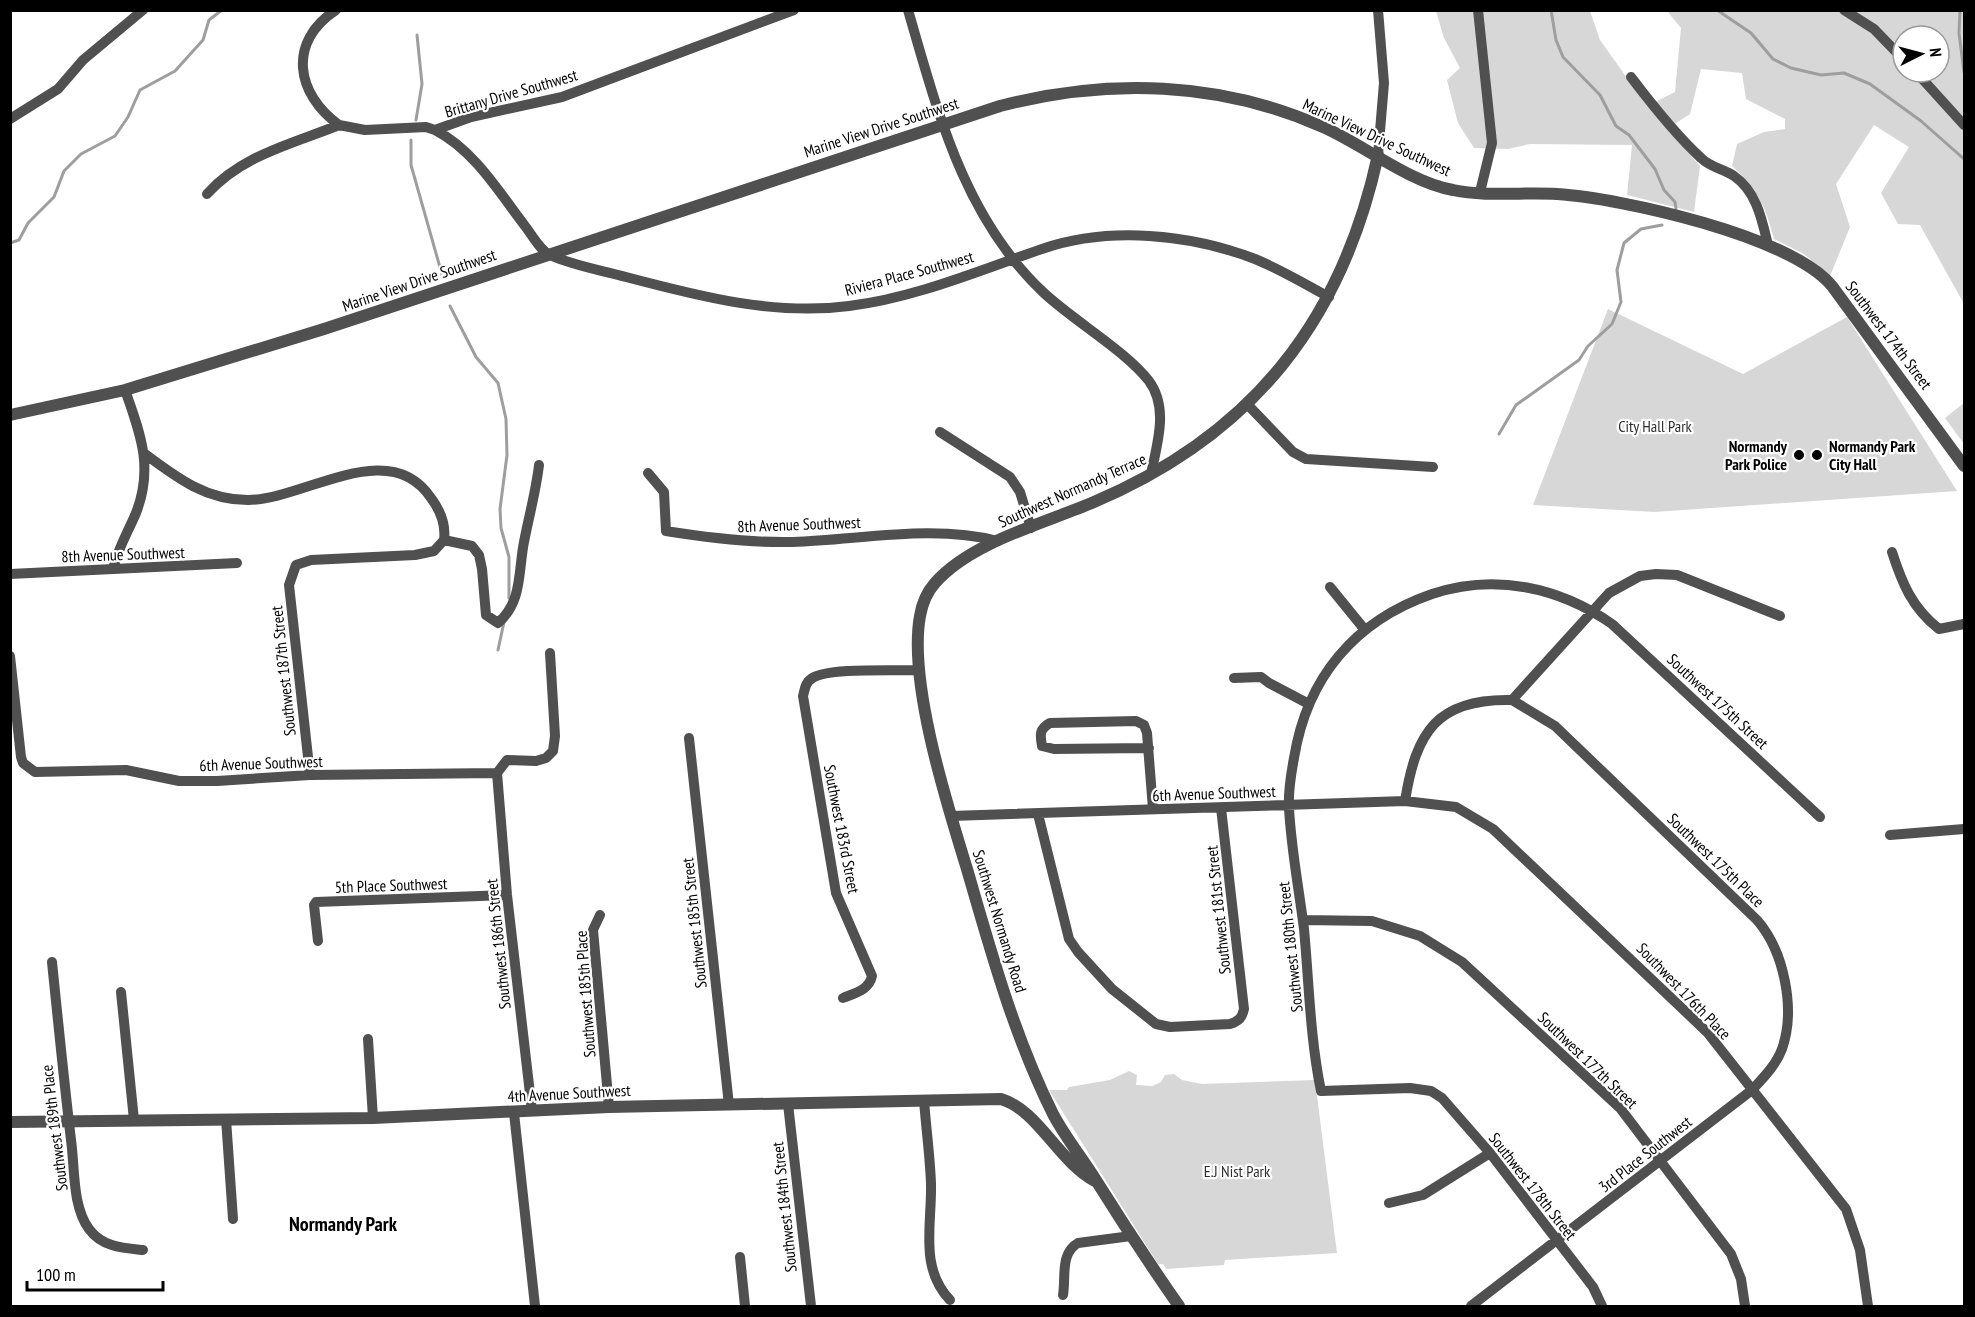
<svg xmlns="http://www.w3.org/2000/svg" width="1975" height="1317" font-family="'PT Sans Narrow',sans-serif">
  <rect width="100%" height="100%" fill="#fff"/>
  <path fill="#d7d7d7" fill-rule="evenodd" d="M1436 11H1590L1600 40 1647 106 1675 92 1681 28 1667 11H1964V304L1920 225 1898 224 1881 193 1909 147 1874 125 1836 184 1850 227 1830 276 1804 254 1774 239C1765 205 1758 190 1732 166L1737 144 1764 132 1785 129V119L1746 99 1742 73 1701 69 1690 114 1667 129 1700 166 1694 212 1627 195 1632 145 1530 144 1508 149 1474 148 1458 123 1447 80 1460 68 1444 38ZM1903 36H1939V72H1903Z
    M1608 309 1743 374 1847 317 1957 491 1654 512 1533 505Z
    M1964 403V444L1945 418Z
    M1129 1071 1137 1075 1136 1085 1152 1086 1161 1082 1165 1075 1174 1074 1182 1080 1202 1084 1315 1080 1337 1253 1225 1260 1224 1265 1166 1269 1163 1264H1158L1049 1090H1067L1069 1087 1110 1080Z"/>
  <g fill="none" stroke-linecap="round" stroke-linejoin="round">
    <path stroke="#9e9e9e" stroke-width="3" d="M1551 10 1556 40 1563 57 1600 95 1616 126 1629 135 1655 169 1664 190 1675 202 1676 209
      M1717 10 1751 33 1773 59 1791 68 1821 75 1844 73 1870 84 1921 121 1964 159
      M1960 10 1959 33 1964 72
      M416 120 422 84 417 35
      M411 140V165L443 278
      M10 243 19 240 28 223 54 197 64 171 81 154 115 136 128 117 140 90 175 71 203 40 209 20 222 10
      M450 306 476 357 498 383 506 419 507 455 500 509 501 528 509 557V598
      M1499 434 1516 405 1579 360 1588 346 1612 324 1621 302 1617 270 1624 243 1641 229 1662 225
      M498 650 504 622"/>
    <path stroke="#505050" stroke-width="10" d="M336 10C287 42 296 94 339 125
      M908 10C938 113 964 218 1044 293 1074 321 1126 351 1149 381 1169 408 1157 444 1151 474
      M1378 10 1384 83 1378 155
      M1478 10 1492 143 1480 192
      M1844 10 1874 29 1903 59
      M1916 72 1964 125
      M1631 77C1653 106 1675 134 1701 158 1710 167 1723 169 1734 176 1757 192 1762 220 1768 245
      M10 119 58 89 83 60 143 10
      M435 130C474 150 499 192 525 226 532 235 540 250 550 255 574 266 601 270 626 277 698 296 774 316 849 306 915 298 980 270 1042 249 1109 226 1190 234 1255 259 1280 269 1305 284 1329 297
      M207 194C242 155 292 144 339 125L365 130 426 127 435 130 471 117 562 97 794 10
      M1247 404 1293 452 1306 459 1433 467
      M940 432 1010 477 1020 492 1031 528
      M145 454C177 478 206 500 248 500 304 500 389 435 431 498 440 510 446 525 444 540
      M648 473 664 492 666 531C709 538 750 543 793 542 860 540 932 524 998 541
      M444 540 472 546 479 555 482 569 486 615 498 623C523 601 518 571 524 542 529 516 536 491 539 465
      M1892 552C1902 583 1912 608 1939 629L1964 624
      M113 569C118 548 128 532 136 513 154 467 140 433 125 390
      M10 574 237 563
      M1330 587 1365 630
      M10 656 21 757 23 763 35 772 126 770 179 781H217L310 775 497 773
      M1234 678 1261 677 1269 683 1307 703
      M689 738 729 1105
      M1149 748 1054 749 1042 746C1040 735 1039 729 1050 723L1136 721 1144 725 1147 733 1153 809
      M497 773 507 895 532 1111
      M497 773 507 760 536 761 546 758 553 751 555 736 550 653
      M310 775 289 585 296 565 311 560 415 555 434 551 444 540
      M1405 801C1416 732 1437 698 1512 700L1609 593 1640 576 1656 574 1677 575 1780 616
      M1038 814 1069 939 1078 952 1112 989 1156 1024 1170 1027 1230 1024C1239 1021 1242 1018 1244 1009L1221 808
      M951 816 1405 801 1456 807 1493 829 1707 1032 1846 1209 1860 1250 1868 1306
      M1890 835 1964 829
      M600 915 593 930 609 1107
      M1303 920 1372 921 1420 936 1462 962 1620 1108 1731 1254 1741 1279 1745 1306
      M318 941 314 905 316 902 507 895
      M52 962C58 1021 64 1081 71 1140 75 1168 72 1206 89 1229 102 1247 123 1248 143 1250
      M121 992 134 1120
      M843 998C855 993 869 990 872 976L836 893 803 696C805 689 805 683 811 679 826 667 898 671 920 670
      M368 1039 373 1118
      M924 1100C926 1128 930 1156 931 1184 932 1224 919 1268 950 1300
      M788 1104 811 1306
      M514 1113 535 1306
      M226 1119 233 1219
      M1389 1203 1423 1195 1490 1153
      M740 1257 745 1306
      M1063 1295C1066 1277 1060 1253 1078 1243L1131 1236
      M1471 1306 1752 1090C1764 1077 1776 1065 1782 1049 1796 1009 1784 951 1757 920L1555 726 1512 700
      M1602 1306 1593 1287 1490 1153 1442 1098 1431 1091 1410 1088 1321 1091C1310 1038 1309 982 1304 929 1299 889 1291 848 1289 808 1288 792 1291 774 1294 758 1307 678 1354 621 1432 594 1494 573 1559 587 1612 624L1820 817"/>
    <path stroke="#505050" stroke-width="12" d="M10 415 125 390 324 329 1000 106C1108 78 1220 81 1323 127 1364 145 1409 182 1453 190 1486 197 1523 192 1557 194 1621 198 1791 236 1832 286L1964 466
      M10 1122 373 1118 609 1107 1001 1099C1038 1110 1058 1161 1095 1181
      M1179 1306C1149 1263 1120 1219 1092 1174 1079 1154 1064 1135 1053 1114 1014 1036 991 952 967 869 947 804 908 682 920 616 922 604 927 592 935 583 971 542 1045 523 1094 502 1252 435 1342 321 1378 155"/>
  </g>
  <g fill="#000" stroke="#fff" stroke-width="2">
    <circle cx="1799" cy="455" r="6"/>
    <circle cx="1817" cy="455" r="6"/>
  </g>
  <g text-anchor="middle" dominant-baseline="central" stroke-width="4.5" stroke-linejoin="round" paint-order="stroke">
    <g font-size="16" fill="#000" stroke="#fff">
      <text transform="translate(511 93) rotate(-16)">Brittany Drive Southwest</text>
      <text transform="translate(881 127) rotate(-18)">Marine View Drive Southwest</text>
      <text transform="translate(1377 137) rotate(25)">Marine View Drive Southwest</text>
      <text transform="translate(909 273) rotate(-15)">Riviera Place Southwest</text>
      <text transform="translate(419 280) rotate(-19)">Marine View Drive Southwest</text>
      <text transform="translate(1889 335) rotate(53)">Southwest 174th Street</text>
      <text transform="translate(1072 490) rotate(-24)">Southwest Normandy Terrace</text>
      <text transform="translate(799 524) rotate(-2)">8th Avenue Southwest</text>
      <text transform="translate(123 554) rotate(-2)">8th Avenue Southwest</text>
      <text transform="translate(283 671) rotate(-96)">Southwest 187th Street</text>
      <text transform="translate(1718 701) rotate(43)">Southwest 175th Street</text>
      <text transform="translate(261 763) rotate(-2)">6th Avenue Southwest</text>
      <text transform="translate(1214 793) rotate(-2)">6th Avenue Southwest</text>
      <text transform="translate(842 829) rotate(79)">Southwest 183rd Street</text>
      <text transform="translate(1716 860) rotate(44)">Southwest 175th Place</text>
      <text transform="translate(391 885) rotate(-2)">5th Place Southwest</text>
      <text transform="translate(1218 910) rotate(-96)">Southwest 181st Street</text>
      <text transform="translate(1000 921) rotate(73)">Southwest Normandy Road</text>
      <text transform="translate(694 923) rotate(-96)">Southwest 185th Street</text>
      <text transform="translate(498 944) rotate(-96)">Southwest 186th Street</text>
      <text transform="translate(1290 947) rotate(-96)">Southwest 180th Street</text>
      <text transform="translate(1684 991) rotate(46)">Southwest 176th Place</text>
      <text transform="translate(585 994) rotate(-94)">Southwest 185th Place</text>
      <text transform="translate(1588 1060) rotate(44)">Southwest 177th Street</text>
      <text transform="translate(569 1093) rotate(-3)">4th Avenue Southwest</text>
      <text transform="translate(54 1128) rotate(-97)">Southwest 189th Place</text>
      <text transform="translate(1645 1154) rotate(-38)">3rd Place Southwest</text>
      <text transform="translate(1533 1186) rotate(52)">Southwest 178th Street</text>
      <text transform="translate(784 1207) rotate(-96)">Southwest 184th Street</text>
    </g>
    <g font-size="16" fill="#2e2e2e" stroke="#fff">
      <text x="1655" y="426">City Hall Park</text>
      <text x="1237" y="1171">E.J Nist Park</text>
    </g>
    <g font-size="16" font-weight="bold" fill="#000" stroke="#fff" text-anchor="end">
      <text x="1787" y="446">Normandy<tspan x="1787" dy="18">Park Police</tspan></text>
      <text x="1829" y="446" text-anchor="start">Normandy Park<tspan x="1829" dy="18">City Hall</tspan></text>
    </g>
    <g font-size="20" font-weight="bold" fill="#000" stroke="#fff">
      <text x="343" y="1224">Normandy Park</text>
    </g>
  </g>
  <rect width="1975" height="1317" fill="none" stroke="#000000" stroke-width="24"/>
  <g transform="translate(1921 54) rotate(84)"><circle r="28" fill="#ffffff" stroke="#999999" stroke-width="1.5"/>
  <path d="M0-4.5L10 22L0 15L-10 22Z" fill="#000000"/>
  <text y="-9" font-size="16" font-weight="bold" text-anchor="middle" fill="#000000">N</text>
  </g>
  <path d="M27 1281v9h136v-9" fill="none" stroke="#000000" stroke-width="3"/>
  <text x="36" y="1281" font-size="18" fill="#000000" stroke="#ffffff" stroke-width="4.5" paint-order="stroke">100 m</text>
</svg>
